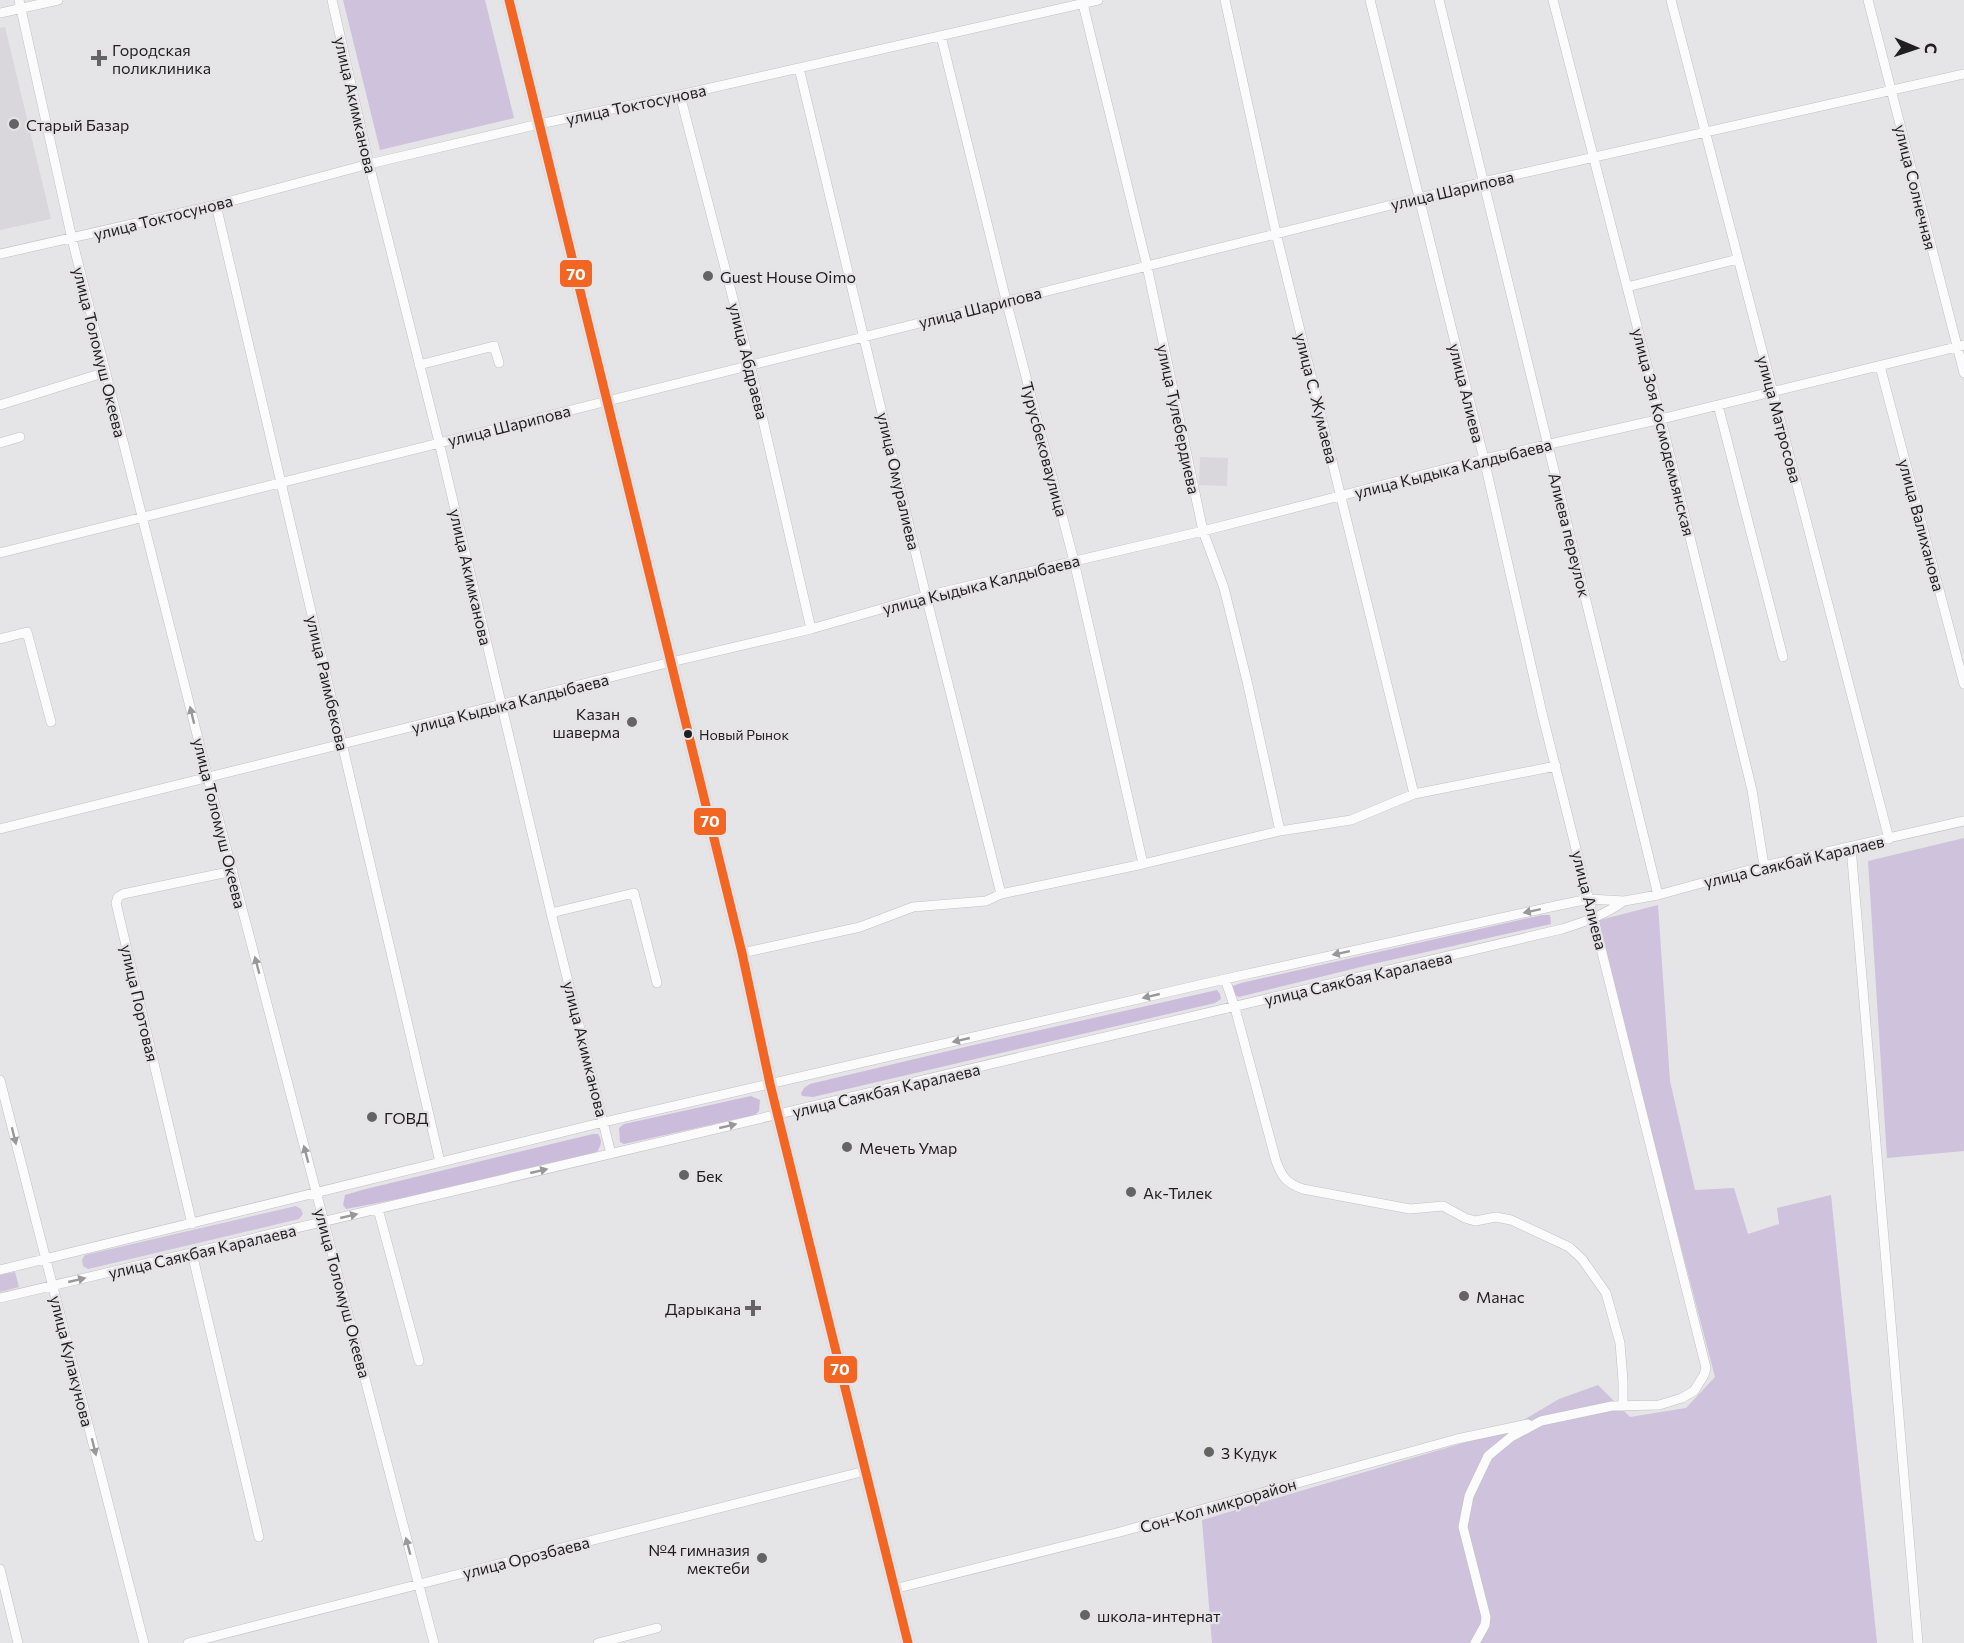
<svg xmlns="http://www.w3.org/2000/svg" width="1964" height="1643" font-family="Commissioner,sans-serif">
  <rect width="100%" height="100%" fill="#e5e4e6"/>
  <path fill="#d9d6dc" d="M5 27 51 219 0 230V28Z
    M1200 457 1228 458 1227 486 1199 485Z"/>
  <path fill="#cec2dc" d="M343 0H485L514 118 380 150Z
    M1964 838V1151L1887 1158 1868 861Z
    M1658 905 1670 1081 1695 1190 1734 1188 1748 1234 1779 1224 1777 1208 1831 1195 1877 1643H1212L1202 1520 1507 1430 1559 1399 1598 1385 1630 1417 1686 1408 1715 1377 1596 921Z
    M296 1206 301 1209 303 1214 299 1219 88 1269 83 1266 82 1260 85 1255Z
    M15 1272 19 1287 0 1292V1275Z"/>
  <path fill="#ccbcdc" d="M1542 915H1550L1551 924 1373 964 1239 997 1234 995 1233 986 1241 983Z
    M1217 990 1220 994 1221 999 1215 1003 813 1097 802 1096 801 1093 804 1088 810 1084 965 1047Z
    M751 1096 760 1100 759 1111 755 1115 624 1144 620 1142 619 1128 624 1124Z
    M593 1134H598C603 1141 601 1145 597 1152L403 1198 346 1209 343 1205 345 1195 362 1190Z"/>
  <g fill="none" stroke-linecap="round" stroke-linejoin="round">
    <g stroke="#c1c1c2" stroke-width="10">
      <path id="minor" d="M19 0 72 239 208 778 434 1643
        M332 0 369 164 439 442 551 913 611 1154
        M1225 0 1276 233 1414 794
        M1370 0 1484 459 1542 713 1706 1368 1704 1375 1694 1391 1682 1398 1659 1405 1612 1406 1541 1421 1511 1437 1488 1456 1469 1496 1463 1527 1486 1617 1485 1625 1475 1643
        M1439 0 1658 895
        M1553 0 1661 419 1752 790 1764 866
        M1671 0 1889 839
        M1868 0 1964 373
        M1083 4 1147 266 1203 531 1224 588 1247 681 1280 831
        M0 13 58 0
        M941 36 1006 300 1074 561 1143 864
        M799 68 926 596 1001 894
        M680 95 750 364 811 629
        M216 205 440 1162
        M0 254 216 205 369 164 539 124 680 95 1098 0
        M1627 287 1738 259
        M419 365 494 346 499 363
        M1880 366 1964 684
        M0 405 106 372
        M1718 405 1783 657
        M0 443 20 437
        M0 553 1483 182 1964 74
        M0 639 27 632 51 722
        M0 829 671 662 811 629 926 596 1203 531 1484 459 1661 419 1964 345
        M1851 847 1918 1643
        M551 913 634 893 657 983
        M742 953 860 927 913 907 986 901 1001 894 1143 864 1280 831 1351 820 1414 794 1556 766
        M1225 979 1235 1008 1276 1161C1282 1177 1286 1183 1303 1189L1410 1209 1443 1206 1465 1218 1475 1221 1496 1217 1511 1220 1569 1247 1582 1259 1606 1293 1620 1343 1623 1381V1406
        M0 1080 144 1643
        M378 1209 419 1361
        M192 1224 116 903 118 897 123 894 233 871
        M192 1253 259 1537
        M0 1270 604 1122 1225 979 1555 906 1589 899 1624 901 1658 895 1764 866 1964 821
        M0 1298 1562 929C1584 922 1605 915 1624 901
        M0 1569 18 1643
        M894 1589 1120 1532 1457 1439 1528 1424
        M188 1643 865 1471
        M598 1643 657 1628"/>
    </g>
    <g stroke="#c1c1c2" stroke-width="14">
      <path id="major" d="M509 0 742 953 770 1084 908 1643"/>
    </g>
    <use href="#minor" stroke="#fbfbfb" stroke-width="9"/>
    <use href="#major" stroke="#fbfbfb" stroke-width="12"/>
    <g stroke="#e5e3e7" stroke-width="14">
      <path id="bus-1" d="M509 0 742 953 770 1084 908 1643"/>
    </g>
    <use href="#bus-1" stroke="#f26522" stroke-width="9"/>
  </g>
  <defs><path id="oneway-solid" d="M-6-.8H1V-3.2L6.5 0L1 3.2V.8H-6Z" transform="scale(1.5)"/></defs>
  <g fill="#989898">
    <use href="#oneway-solid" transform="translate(192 715) rotate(-104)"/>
    <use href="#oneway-solid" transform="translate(1532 911) rotate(168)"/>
    <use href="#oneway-solid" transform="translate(1341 953) rotate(168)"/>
    <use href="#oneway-solid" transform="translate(257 965) rotate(-105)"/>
    <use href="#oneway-solid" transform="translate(1151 996) rotate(167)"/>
    <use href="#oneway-solid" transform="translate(961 1040) rotate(167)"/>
    <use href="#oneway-solid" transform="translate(728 1126) rotate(-13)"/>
    <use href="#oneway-solid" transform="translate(14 1136) rotate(76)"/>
    <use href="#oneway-solid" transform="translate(306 1154) rotate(-105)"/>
    <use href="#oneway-solid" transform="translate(539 1171) rotate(-13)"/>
    <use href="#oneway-solid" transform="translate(349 1216) rotate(-13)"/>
    <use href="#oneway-solid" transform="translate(77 1280) rotate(-13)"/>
    <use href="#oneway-solid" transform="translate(94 1447) rotate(76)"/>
    <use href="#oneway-solid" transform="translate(408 1546) rotate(-105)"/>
  </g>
  <g fill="#656465" stroke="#e5e3e7" stroke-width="2">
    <path d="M96 49h6v6h6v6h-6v6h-6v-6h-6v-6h6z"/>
    <circle cx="14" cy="124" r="6"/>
    <circle cx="708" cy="276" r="6"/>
    <circle cx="632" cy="722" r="6"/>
    <circle cx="372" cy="1117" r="6"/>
    <circle cx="847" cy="1147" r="6"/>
    <circle cx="684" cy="1175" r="6"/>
    <circle cx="1131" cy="1192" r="6"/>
    <circle cx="1464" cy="1296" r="6"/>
    <path d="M750 1299h6v6h6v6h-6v6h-6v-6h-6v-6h6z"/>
    <circle cx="1209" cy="1452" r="6"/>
    <circle cx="762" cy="1558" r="6"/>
    <circle cx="1085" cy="1615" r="6"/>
  </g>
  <circle fill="#201f20" stroke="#e5e3e7" stroke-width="2" cx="688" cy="734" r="5"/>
  <g text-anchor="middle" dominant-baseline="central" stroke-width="4.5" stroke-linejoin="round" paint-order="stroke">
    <g font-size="14" fill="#201f20" stroke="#e5e3e7" text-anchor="start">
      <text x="699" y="734">Новый Рынок</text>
    </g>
    <g font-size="16" fill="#201f20" stroke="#e5e3e7" text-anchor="start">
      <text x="112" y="49">Городская<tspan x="112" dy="18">поликлиника</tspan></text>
      <text x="26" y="124">Старый Базар</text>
      <text x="720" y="276">Guest House Oimo</text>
      <text x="620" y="713" text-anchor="end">Казан<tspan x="620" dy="18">шаверма</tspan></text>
      <text x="384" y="1117">ГОВД</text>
      <text x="859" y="1147">Мечеть Умар</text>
      <text x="696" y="1175">Бек</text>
      <text x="1143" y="1192">Ак-Тилек</text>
      <text x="1476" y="1296">Манас</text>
      <text x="741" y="1308" text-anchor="end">Дарыкана</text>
      <text x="1221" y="1452">3 Кудук</text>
      <text x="750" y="1549" text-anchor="end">№4 гимназия<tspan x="750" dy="18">мектеби</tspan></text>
      <text x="1097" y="1615">школа-интернат</text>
    </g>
    <g font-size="16" fill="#201f20" stroke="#e5e3e7">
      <text transform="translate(636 104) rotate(-12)">улица Токтосунова</text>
      <text transform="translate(356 105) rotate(77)">улица Акимканова</text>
      <text transform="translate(1916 187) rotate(76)">улица Солнечная</text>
      <text transform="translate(1452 190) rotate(-13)">улица Шарипова</text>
      <text transform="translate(163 217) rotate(-14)">улица Токтосунова</text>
      <text transform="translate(980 307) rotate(-14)">улица Шарипова</text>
      <text transform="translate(100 352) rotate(76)">улица Толомуш Океева</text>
      <text transform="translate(749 361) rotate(76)">улица Абдраева</text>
      <text transform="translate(1467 393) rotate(76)">улица Алиева</text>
      <text transform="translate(1317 398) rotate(76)">улица С. Жумаева</text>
      <text transform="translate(1179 419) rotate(78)">улица Тулебердиева</text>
      <text transform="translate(1780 419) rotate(75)">улица Матросова</text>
      <text transform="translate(509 425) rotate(-14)">улица Шарипова</text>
      <text transform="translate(1664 432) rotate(76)">улица Зоя Космодемьянская</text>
      <text transform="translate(1045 449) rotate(75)">Турусбековаулица</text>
      <text transform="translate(1453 468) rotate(-14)">улица Кыдыка Калдыбаева</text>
      <text transform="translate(899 481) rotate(77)">улица Омуралиева</text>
      <text transform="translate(1922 525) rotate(75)">улица Валиханова</text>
      <text transform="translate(1570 535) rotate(76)">Алиева переулок</text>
      <text transform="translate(471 577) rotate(77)">улица Акимканова</text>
      <text transform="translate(981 584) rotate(-14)">улица Кыдыка Калдыбаева</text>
      <text transform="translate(328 683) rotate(77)">улица Раимбекова</text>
      <text transform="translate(510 703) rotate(-14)">улица Кыдыка Калдыбаева</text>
      <text transform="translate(220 823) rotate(76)">улица Толомуш Океева</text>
      <text transform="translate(1794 861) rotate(-13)">улица Саякбай Каралаев</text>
      <text transform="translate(1590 900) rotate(76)">улица Алиева</text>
      <text transform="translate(1358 978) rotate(-13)">улица Саякбая Каралаева</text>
      <text transform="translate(140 1003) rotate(77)">улица Портовая</text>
      <text transform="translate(586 1049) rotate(76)">улица Акимканова</text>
      <text transform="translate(886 1090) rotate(-13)">улица Саякбая Каралаева</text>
      <text transform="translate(202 1251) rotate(-13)">улица Саякбая Каралаева</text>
      <text transform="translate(343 1293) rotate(75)">улица Толомуш Океева</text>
      <text transform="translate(72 1361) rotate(76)">улица Кулакунова</text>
      <text transform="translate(1218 1505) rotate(-16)">Сон-Кол микрорайон</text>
      <text transform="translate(526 1557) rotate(-14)">улица Орозбаева</text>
    </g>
  </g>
  <g stroke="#e5e3e7" stroke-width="2">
    <rect x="559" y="259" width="34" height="29" rx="6" fill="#f26522"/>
    <rect x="693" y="807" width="34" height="29" rx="6" fill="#f26522"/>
    <rect x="823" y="1355" width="35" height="29" rx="6" fill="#f26522"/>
  </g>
  <g font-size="16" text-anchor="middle" font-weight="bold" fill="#fff">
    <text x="576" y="280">70</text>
    <text x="710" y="827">70</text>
    <text x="840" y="1375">70</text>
  </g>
  <g transform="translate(1916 48) rotate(92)" stroke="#e5e3e7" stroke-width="4.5" paint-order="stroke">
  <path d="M0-4.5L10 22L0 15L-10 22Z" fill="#201f20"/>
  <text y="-9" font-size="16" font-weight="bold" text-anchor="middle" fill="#201f20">С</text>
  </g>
</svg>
